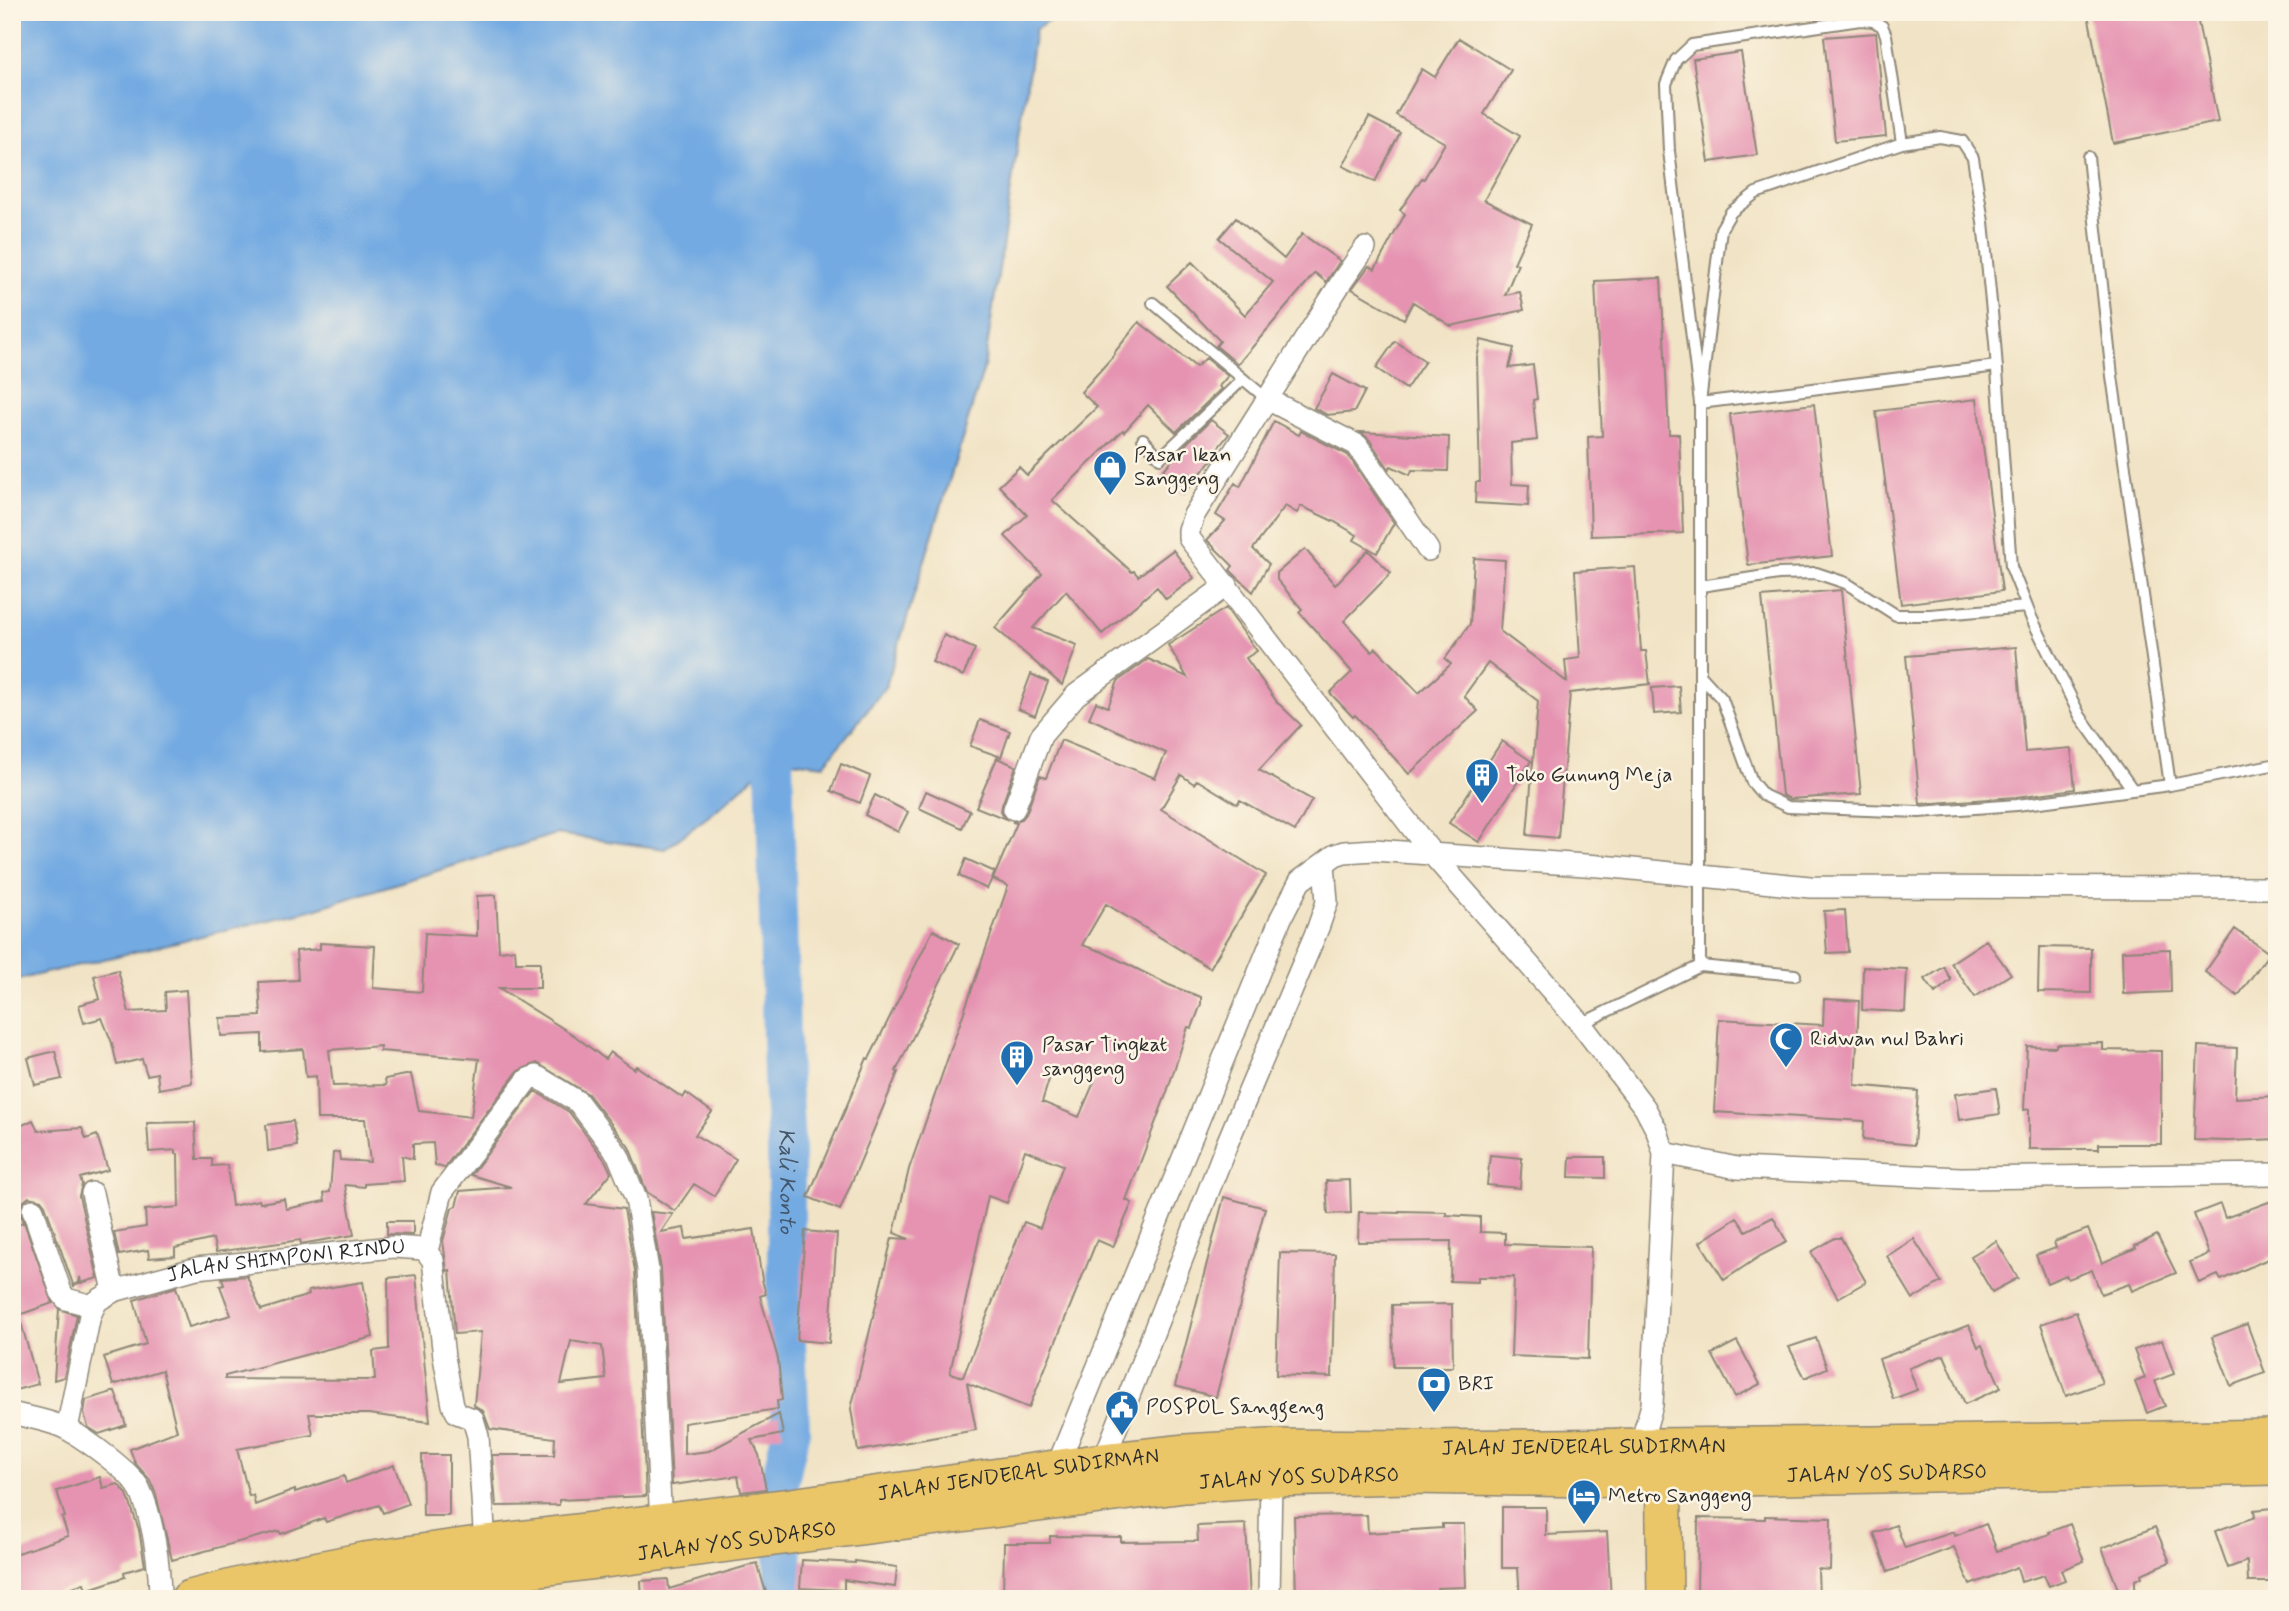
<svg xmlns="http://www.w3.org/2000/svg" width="2289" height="1611" font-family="Mynerve,sans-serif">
  <rect width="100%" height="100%" fill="#fcf5e5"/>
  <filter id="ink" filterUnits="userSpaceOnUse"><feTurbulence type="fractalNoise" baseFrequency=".0143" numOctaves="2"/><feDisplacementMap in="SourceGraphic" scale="14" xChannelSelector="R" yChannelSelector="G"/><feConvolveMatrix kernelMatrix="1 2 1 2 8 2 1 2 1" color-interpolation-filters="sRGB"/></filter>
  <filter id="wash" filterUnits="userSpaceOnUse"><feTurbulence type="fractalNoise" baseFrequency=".00686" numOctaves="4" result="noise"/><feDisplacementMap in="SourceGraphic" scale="28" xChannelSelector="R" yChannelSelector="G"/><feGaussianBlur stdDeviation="1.57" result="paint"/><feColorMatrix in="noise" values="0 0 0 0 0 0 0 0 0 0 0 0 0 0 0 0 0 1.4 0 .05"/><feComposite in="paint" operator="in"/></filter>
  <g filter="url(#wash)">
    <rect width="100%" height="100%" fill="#f1e3c5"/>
    <path fill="#73aae2" stroke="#4f6a86" stroke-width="2" d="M12 12H1062L1035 30 984 368 886 686 824 765 774 759 714 812 665 849 556 834 311 910 12 981Z"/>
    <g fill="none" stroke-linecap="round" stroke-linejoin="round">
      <path stroke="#73aae2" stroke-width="38" id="s1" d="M774 759 782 1078 786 1145V1321L791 1430 778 1490 786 1599"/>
    </g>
    <g id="blocks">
      <path fill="#e593b1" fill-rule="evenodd" d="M2098 12H2196L2218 122 2113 143 2088 14Z
        M1876 33 1886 136 1835 141 1824 37Z
        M1459 38 1511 70 1484 114 1520 136 1484 200 1532 224 1514 263 1518 264 1505 295 1520 292 1524 310 1451 326 1413 302 1404 319 1352 289 1369 266 1375 269 1405 214 1400 210 1422 178 1424 179 1445 143 1396 115 1422 69 1435 77Z
        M1741 52 1757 155 1709 162 1693 59Z
        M1369 117 1400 133 1375 182 1343 166Z
        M1236 218 1284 259 1302 234 1340 261 1326 282 1315 273 1238 364 1216 346 1220 341 1167 286 1192 262 1245 315 1273 282 1219 238Z
        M1661 278 1669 434H1679L1683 533 1591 536 1588 437 1602 436 1595 281Z
        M1139 322 1196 367 1206 358 1228 376 1219 386 1221 389 1176 432 1148 405 1124 432 1123 430 1052 500 1132 572 1134 571 1138 576 1173 550 1194 578 1166 599 1157 587 1102 634 1066 591 1033 628 1077 645 1062 685 995 628 1042 574 1005 536 1027 515 999 486 1019 467 1027 475 1097 407 1081 392 1115 354 1114 353Z
        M1481 340 1514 348 1509 368 1533 365 1537 399 1533 400 1537 440 1511 443 1512 484 1529 485 1528 506 1475 503 1476 482H1480L1477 358Z
        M1395 341 1425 361 1406 389 1376 368Z
        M1333 374 1365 391 1354 412 1327 415 1314 408Z
        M1977 399 2002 591 1901 604 1876 411Z
        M1814 404 1832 556 1748 565 1730 414Z
        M1211 420 1229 434 1210 458 1212 460 1183 494 1160 474 1186 444Z
        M1274 421 1299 435 1301 431 1348 455 1394 523 1377 553 1354 540 1357 535 1333 521 1301 506 1297 513 1285 506 1253 549 1269 564 1253 592 1233 573 1230 570 1233 566 1207 540 1225 521 1216 515 1235 483 1240 487Z
        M1360 432 1449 437 1448 471 1412 470 1410 475 1391 466 1389 469 1368 438Z
        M1305 549 1335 585 1368 550 1391 573 1344 621 1372 652 1376 648 1419 693 1451 664 1445 659 1470 624 1474 558 1505 560 1500 631 1567 682 1565 660 1580 658 1575 571 1635 567 1641 651H1646L1650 684 1570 693 1558 838 1527 835 1538 701 1488 663 1464 696 1478 711 1409 774 1355 715 1353 717 1330 693 1352 672 1299 612 1302 609 1277 580V573Z
        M1841 590 1861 794 1790 799 1782 795 1762 597Z
        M1226 608 1257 651 1246 658 1277 702 1301 725 1259 770 1312 800 1295 831 1240 800 1237 804 1197 780 1194 784 1181 775 1161 809 1266 875 1210 968 1106 904 1082 945 1103 952 1169 985 1201 997V1004L1192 1028 1188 1027 1167 1092 1126 1200 1132 1203 1113 1247 1097 1240 1029 1408 967 1383 976 1430 858 1451 851 1409 892 1238 909 1239 894 1233 909 1169 1008 886 993 879 1017 823 1012 822 1022 819 1026 814 1040 776 1046 778 1061 740 1155 778 1166 753 1089 718 1096 702 1108 707 1118 681 1148 659 1187 677 1168 645ZM1053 1067 1095 1080 1079 1117 1042 1102ZM1025 1150 1063 1165 1040 1228 1024 1222 963 1377 950 1373 988 1196 1007 1203Z
        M944 635 975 649 963 676 932 662Z
        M2016 647 2025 752 2071 748 2075 789 2016 797 1920 804 1906 656Z
        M1031 674 1048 682 1035 716 1018 709Z
        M1679 686 1681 712 1654 714 1652 688Z
        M980 720 1010 731 1001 757 970 746Z
        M1502 741 1531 761 1479 842 1449 823Z
        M997 758 1016 766 1002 805 1001 812 1006 819 976 807Z
        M841 764 870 776 860 803 831 791Z
        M926 791 970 811 962 828 919 808Z
        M875 795 908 812 898 832 865 815Z
        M966 859 995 872 987 889 959 876Z
        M496 895 499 951 515 949 516 962H540V988H499L575 1036 605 1059 610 1052 634 1069 636 1066 683 1098 686 1093 712 1112 695 1135 736 1159 714 1196 694 1184 675 1211 647 1192 629 1147 588 1094 537 1063 518 1071 444 1168 435 1165 433 1143 413 1144V1159L402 1156 404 1181 364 1184V1187L345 1185 354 1235 306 1243 301 1244 300 1240 216 1252 213 1239 175 1248V1256L149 1258 148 1250 119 1255 114 1232 146 1227 145 1210 179 1207 178 1154H176V1150L149 1152 147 1123 195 1122 197 1159H212V1166L227 1165 232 1206 259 1200 260 1203 284 1199 286 1209 325 1201 324 1193 330 1192 333 1153 339 1152 340 1160 370 1162 365 1119H317L316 1076 306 1077 303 1049 262 1052V1034L221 1036 220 1018 261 1016 259 982 298 980 296 951 320 949V943L375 946 373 988 422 992 425 933 477 936V896ZM380 1046V1051L479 1059 471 1117 419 1111 411 1074 385 1079 386 1085 333 1086 329 1050Z
        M1845 910 1848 952 1827 953 1824 911Z
        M2235 929 2269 953 2238 996 2205 972Z
        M933 930 959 944 896 1071 898 1072 840 1210 808 1197 867 1058 869 1059Z
        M1986 940 2011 974 1975 997 1951 963Z
        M2039 947 2091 948V993L2038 992Z
        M2170 949 2171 992 2123 994 2122 951Z
        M1863 967 1907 969 1905 1012 1862 1010Z
        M1944 967 1951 980 1935 993 1925 979Z
        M118 970 129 1012 166 1010 165 992 186 990 192 1083 159 1089 157 1073 147 1075 142 1059 117 1065 112 1043 102 1018 84 1023 79 1005 100 999 94 976Z
        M1824 999 1859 1001 1855 1085 1918 1091 1914 1145 1863 1140 1864 1121 1714 1112 1719 1019 1823 1025Z
        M2103 1043V1050L2161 1051V1144H2099V1149H2029V1109L2024 1110 2027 1046 2056 1047V1044Z
        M2198 1046 2237 1048 2235 1098 2277 1096V1139L2228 1141 2194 1140Z
        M55 1051 62 1079 35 1085 28 1058Z
        M1996 1088 2000 1114 1959 1120 1955 1094Z
        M535 1091 569 1112 606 1162 611 1173 586 1204 624 1209 635 1271 646 1496 559 1500V1505L496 1506 492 1455H554L555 1438 490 1429 483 1411 474 1405 481 1332 455 1334 450 1270 447 1271 443 1241 452 1208 456 1206 460 1191 511 1187 471 1175ZM571 1341 602 1346 606 1379 561 1384Z
        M33 1120 38 1131 82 1128 86 1139 97 1135 108 1170 80 1178 82 1184 79 1196 98 1278 81 1283 80 1277 79 1283 74 1285V1287L45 1205 41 1200 29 1197 24 1201 20 1207 21 1214 53 1303 19 1315 38 1384 12 1391V1226L23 1223 12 1192V1130Z
        M293 1121 297 1146 268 1151 266 1125Z
        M1490 1155 1522 1158 1520 1188 1487 1185Z
        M1570 1157H1605V1178L1569 1177Z
        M1350 1180 1351 1213 1328 1214 1326 1181Z
        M1224 1197 1265 1208 1216 1397 1175 1386Z
        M2277 1199V1255L2221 1280 2218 1275 2199 1283 2190 1262 2209 1254 2194 1214 2220 1204 2225 1218Z
        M1399 1211 1446 1212V1215L1480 1217V1232L1505 1233V1244L1591 1247 1588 1359 1511 1356 1514 1277H1478V1282L1450 1281 1451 1241 1358 1242 1359 1212 1399 1213Z
        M651 1212 673 1214 661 1232 684 1228 686 1239 754 1229 762 1280 766 1294 760 1296 778 1359 782 1400 777 1401 778 1409 684 1423V1454L709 1451 779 1414 783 1434 752 1440 759 1455 766 1489 741 1492 738 1476 672 1485 661 1269Z
        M1773 1217 1787 1242 1760 1256 1724 1280 1700 1242 1737 1218 1746 1231Z
        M387 1221H413V1235L387 1234Z
        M2088 1229 2102 1263 2136 1248 2135 1246 2157 1235 2176 1273 2132 1291 2129 1284 2101 1294 2092 1270 2068 1279 2066 1275 2047 1283 2036 1255 2056 1248 2054 1242Z
        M805 1231 837 1234 829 1343 797 1340Z
        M1835 1238H1841L1866 1282 1838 1298 1811 1252Z
        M1914 1239 1941 1282 1913 1299 1887 1256Z
        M1996 1241 2018 1278 1992 1292 1971 1256Z
        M1280 1253 1335 1254 1332 1377 1276 1375Z
        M416 1275 430 1422 369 1414H309L313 1435 237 1449 249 1496 253 1495 255 1505 295 1490V1492L344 1476 346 1483 394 1465 408 1504 383 1513 379 1505 326 1522 324 1518 281 1534 279 1531 172 1560 156 1494 150 1480 135 1463 130 1449 177 1431 162 1370 113 1385 104 1357 146 1344 134 1300 176 1287 189 1327 231 1315 220 1286 224 1285 222 1278 247 1276 261 1310 309 1295 308 1291 363 1282 373 1337 225 1376V1379L375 1380 373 1351 389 1349 388 1278Z
        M1452 1304 1453 1367H1393L1392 1305Z
        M59 1309 77 1315 64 1377 54 1380Z
        M2076 1312 2102 1383 2066 1396 2041 1324Z
        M2247 1324 2265 1373 2231 1386 2212 1337Z
        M1969 1325 1978 1347 1982 1345 2001 1388 1965 1404 1944 1355 1909 1368 1917 1390 1893 1399 1879 1359Z
        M1816 1338 1827 1368 1805 1378 1789 1347Z
        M2162 1340 2174 1374 2155 1381 2165 1406 2147 1413 2135 1382 2145 1378 2134 1350Z
        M1737 1341 1760 1384 1735 1397 1712 1354Z
        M115 1391 126 1425 99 1434 88 1427 84 1413 86 1400Z
        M422 1455H449V1516H423Z
        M100 1477 103 1488 118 1484 127 1494 139 1530 145 1566 124 1572 125 1577 86 1590 84 1583 37 1599H12V1555L68 1536 62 1518 65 1517 57 1491Z
        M1502 1507H1546V1535L1607 1532 1611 1599H1520L1518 1568H1502Z
        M2273 1508 2277 1560 2273 1561V1582H2248L2247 1561 2228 1568 2215 1531 2255 1517 2254 1510Z
        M1367 1515 1368 1533 1442 1528V1524H1464L1466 1587 1437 1588V1599H1408V1592L1370 1595V1599H1296L1294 1516Z
        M1765 1516 1831 1518 1830 1570 1818 1569 1819 1599H1697L1698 1518 1765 1519Z
        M1246 1524 1250 1599H1003L1004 1543H1050V1536L1121 1537V1542L1198 1541 1197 1526Z
        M1986 1524 1997 1551 2050 1534 2049 1532 2070 1524 2084 1561 2061 1570 2065 1580 2049 1586 2044 1575 2021 1582 2017 1567 1970 1585 1954 1547 1888 1572 1874 1533 1896 1525 1905 1548 1954 1532 1955 1536Z
        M2155 1527 2170 1562 2141 1574 2142 1577 2135 1580V1599H2122L2102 1548Z
        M802 1560 855 1563V1561L897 1567 895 1587 844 1580V1590L800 1588Z
        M757 1563 768 1599H642L641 1581 668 1579 669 1589Z"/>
    </g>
  </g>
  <g filter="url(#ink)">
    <use href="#blocks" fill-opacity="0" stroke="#8e8778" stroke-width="2"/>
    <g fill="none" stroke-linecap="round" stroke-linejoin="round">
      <g stroke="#8e8778" stroke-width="14">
        <path id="service" d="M1902 143 1886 35 1882 26 1873 21 1860 20 1692 45 1676 60 1666 84 1669 151 1700 403 1997 366
          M2088 157 2112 376 2170 785
          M1153 303 1267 399
          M1143 439 1160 458 1243 379
          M1701 586 1778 574 1816 573 1846 583 1896 615H1930L2027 607
          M1700 675 1722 699 1752 782 1763 795 1788 807 1919 812 2017 805 2170 785 2277 764
          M1700 966 1795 975
          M1581 1024 1700 966V403L1721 229 1731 212 1756 193 1902 143 1940 137 1962 141 1973 158 1983 222 1995 342 2011 567 2031 617 2080 716 2133 790"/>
      </g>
      <g stroke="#8e8778" stroke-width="24">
        <g id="minor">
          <path d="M1365 248 1342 281 1194 515 1189 530V538L1433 855 1581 1024 1645 1108 1657 1131 1664 1153 1652 1405 1640 1447"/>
          <path d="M1267 399 1357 445 1428 550"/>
          <path d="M1014 809 1041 736 1076 695 1227 585"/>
          <path d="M1664 1153 1737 1168 1961 1178 2277 1174"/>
          <path d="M92 1193 114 1291"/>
          <path d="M33 1210 61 1292 66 1299 93 1306"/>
          <path d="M427 1251 442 1192 528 1079 536 1076 578 1102 618 1155 636 1199 648 1270 661 1524"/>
          <path d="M12 1413C30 1418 53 1421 69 1430 86 1440 130 1471 139 1488 153 1516 160 1568 160 1599"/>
          <path id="s2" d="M67 1429 90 1315 97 1301 114 1291 197 1268 393 1247 424 1249 433 1260 444 1357 453 1405 457 1413 473 1419 478 1436 485 1544"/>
          <path d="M1103 1462 1226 1146 1318 928 1327 902 1324 864"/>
          <path d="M1056 1469 1281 918 1300 881 1335 855 1344 852 1374 850 1613 867 1810 887 2277 888"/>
          <path d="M1269 1599 1271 1478"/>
        </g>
      </g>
      <g stroke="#8e8778" stroke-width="38">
        <path id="primary" d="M1663 1450 1665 1599"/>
      </g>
      <g stroke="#8e8778" stroke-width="40">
        <g id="trunk">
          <path id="s3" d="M190 1599 240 1586 364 1561 485 1544 791 1507 1103 1462 1186 1453 1269 1448 1420 1449 1875 1445 2277 1438"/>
          <path id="s4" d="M331 1599 378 1588 1185 1484 1271 1478 1410 1475 1639 1479 2277 1466"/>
        </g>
      </g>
      <use href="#service" stroke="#fff" stroke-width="10"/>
      <use href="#minor" stroke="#fff" stroke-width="21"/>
      <use href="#primary" stroke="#eac669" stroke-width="35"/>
      <use href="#trunk" stroke="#eac669" stroke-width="37"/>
    </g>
  </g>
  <defs>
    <g id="shop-pin" transform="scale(1.75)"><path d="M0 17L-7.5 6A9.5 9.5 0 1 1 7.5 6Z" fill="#1f6fb2" stroke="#fcf5e5"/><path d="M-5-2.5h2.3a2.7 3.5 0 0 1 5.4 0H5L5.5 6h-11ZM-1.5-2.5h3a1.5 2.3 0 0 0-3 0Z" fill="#fff"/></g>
    <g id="building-pin" transform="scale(1.75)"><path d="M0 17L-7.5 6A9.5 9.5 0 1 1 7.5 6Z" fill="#1f6fb2" stroke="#fcf5e5"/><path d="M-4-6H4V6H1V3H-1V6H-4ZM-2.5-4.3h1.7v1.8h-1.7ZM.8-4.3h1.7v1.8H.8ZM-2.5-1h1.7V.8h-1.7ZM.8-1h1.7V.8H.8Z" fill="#fff"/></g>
    <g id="mosque-pin" transform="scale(1.75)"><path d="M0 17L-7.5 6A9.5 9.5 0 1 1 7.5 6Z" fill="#1f6fb2" stroke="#fcf5e5"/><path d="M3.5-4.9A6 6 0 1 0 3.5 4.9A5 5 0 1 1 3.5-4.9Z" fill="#fff"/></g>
    <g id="bank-pin" transform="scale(1.75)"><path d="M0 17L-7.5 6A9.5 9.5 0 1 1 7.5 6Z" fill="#1f6fb2" stroke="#fcf5e5"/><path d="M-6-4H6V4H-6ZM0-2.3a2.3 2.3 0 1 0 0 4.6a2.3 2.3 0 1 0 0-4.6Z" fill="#fff"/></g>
    <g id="civic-pin" transform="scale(1.75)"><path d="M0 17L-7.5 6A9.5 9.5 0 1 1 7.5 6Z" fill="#1f6fb2" stroke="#fcf5e5"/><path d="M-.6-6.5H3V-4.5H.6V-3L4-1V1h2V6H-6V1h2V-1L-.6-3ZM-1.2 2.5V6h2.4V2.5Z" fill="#fff"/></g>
    <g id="hotel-pin" transform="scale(1.75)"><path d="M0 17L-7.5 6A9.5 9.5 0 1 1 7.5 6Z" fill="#1f6fb2" stroke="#fcf5e5"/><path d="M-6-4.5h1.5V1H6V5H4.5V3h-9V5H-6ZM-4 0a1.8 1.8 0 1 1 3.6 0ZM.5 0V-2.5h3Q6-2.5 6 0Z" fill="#fff"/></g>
  </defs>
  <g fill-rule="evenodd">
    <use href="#shop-pin" x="1110" y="467"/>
    <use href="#building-pin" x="1482" y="775"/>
    <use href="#mosque-pin" x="1786" y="1039"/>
    <use href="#building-pin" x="1017" y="1057"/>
    <use href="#bank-pin" x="1434" y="1384"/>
    <use href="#civic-pin" x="1122" y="1407"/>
    <use href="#hotel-pin" x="1584" y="1496"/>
  </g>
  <g text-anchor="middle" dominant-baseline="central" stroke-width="5" stroke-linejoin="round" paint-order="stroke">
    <g font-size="21" fill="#2b2b2b" stroke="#fcf5e5" text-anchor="start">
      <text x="1134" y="455">Pasar Ikan<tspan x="1134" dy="24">Sanggeng</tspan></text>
      <text x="1506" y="775">Toko Gunung Meja</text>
      <text x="1810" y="1039">Ridwan nul Bahri</text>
      <text x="1042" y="1045">Pasar Tingkat<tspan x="1042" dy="24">sanggeng</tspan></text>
      <text x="1458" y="1384">BRI</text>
      <text x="1146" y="1407">POSPOL Sanggeng</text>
      <text x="1608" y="1496">Metro Sanggeng</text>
    </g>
    <g font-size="21" fill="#2b2b2b" stroke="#fcf5e5">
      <text stroke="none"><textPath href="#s2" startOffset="327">JALAN SHIMPONI RINDU</textPath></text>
      <text stroke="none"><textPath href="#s3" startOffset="1405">JALAN JENDERAL SUDIRMAN</textPath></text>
      <text stroke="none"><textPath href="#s4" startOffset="1564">JALAN YOS SUDARSO</textPath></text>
      <text stroke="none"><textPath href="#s3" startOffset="838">JALAN JENDERAL SUDIRMAN</textPath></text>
      <text stroke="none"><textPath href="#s4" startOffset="976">JALAN YOS SUDARSO</textPath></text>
      <text stroke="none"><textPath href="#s4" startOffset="410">JALAN YOS SUDARSO</textPath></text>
    </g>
    <g font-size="23" font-style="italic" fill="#44576b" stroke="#fcf5e5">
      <text stroke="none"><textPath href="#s1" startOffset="422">Kali Konto</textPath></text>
    </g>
  </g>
  <rect width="2289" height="1611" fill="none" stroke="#fcf5e5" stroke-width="42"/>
</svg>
